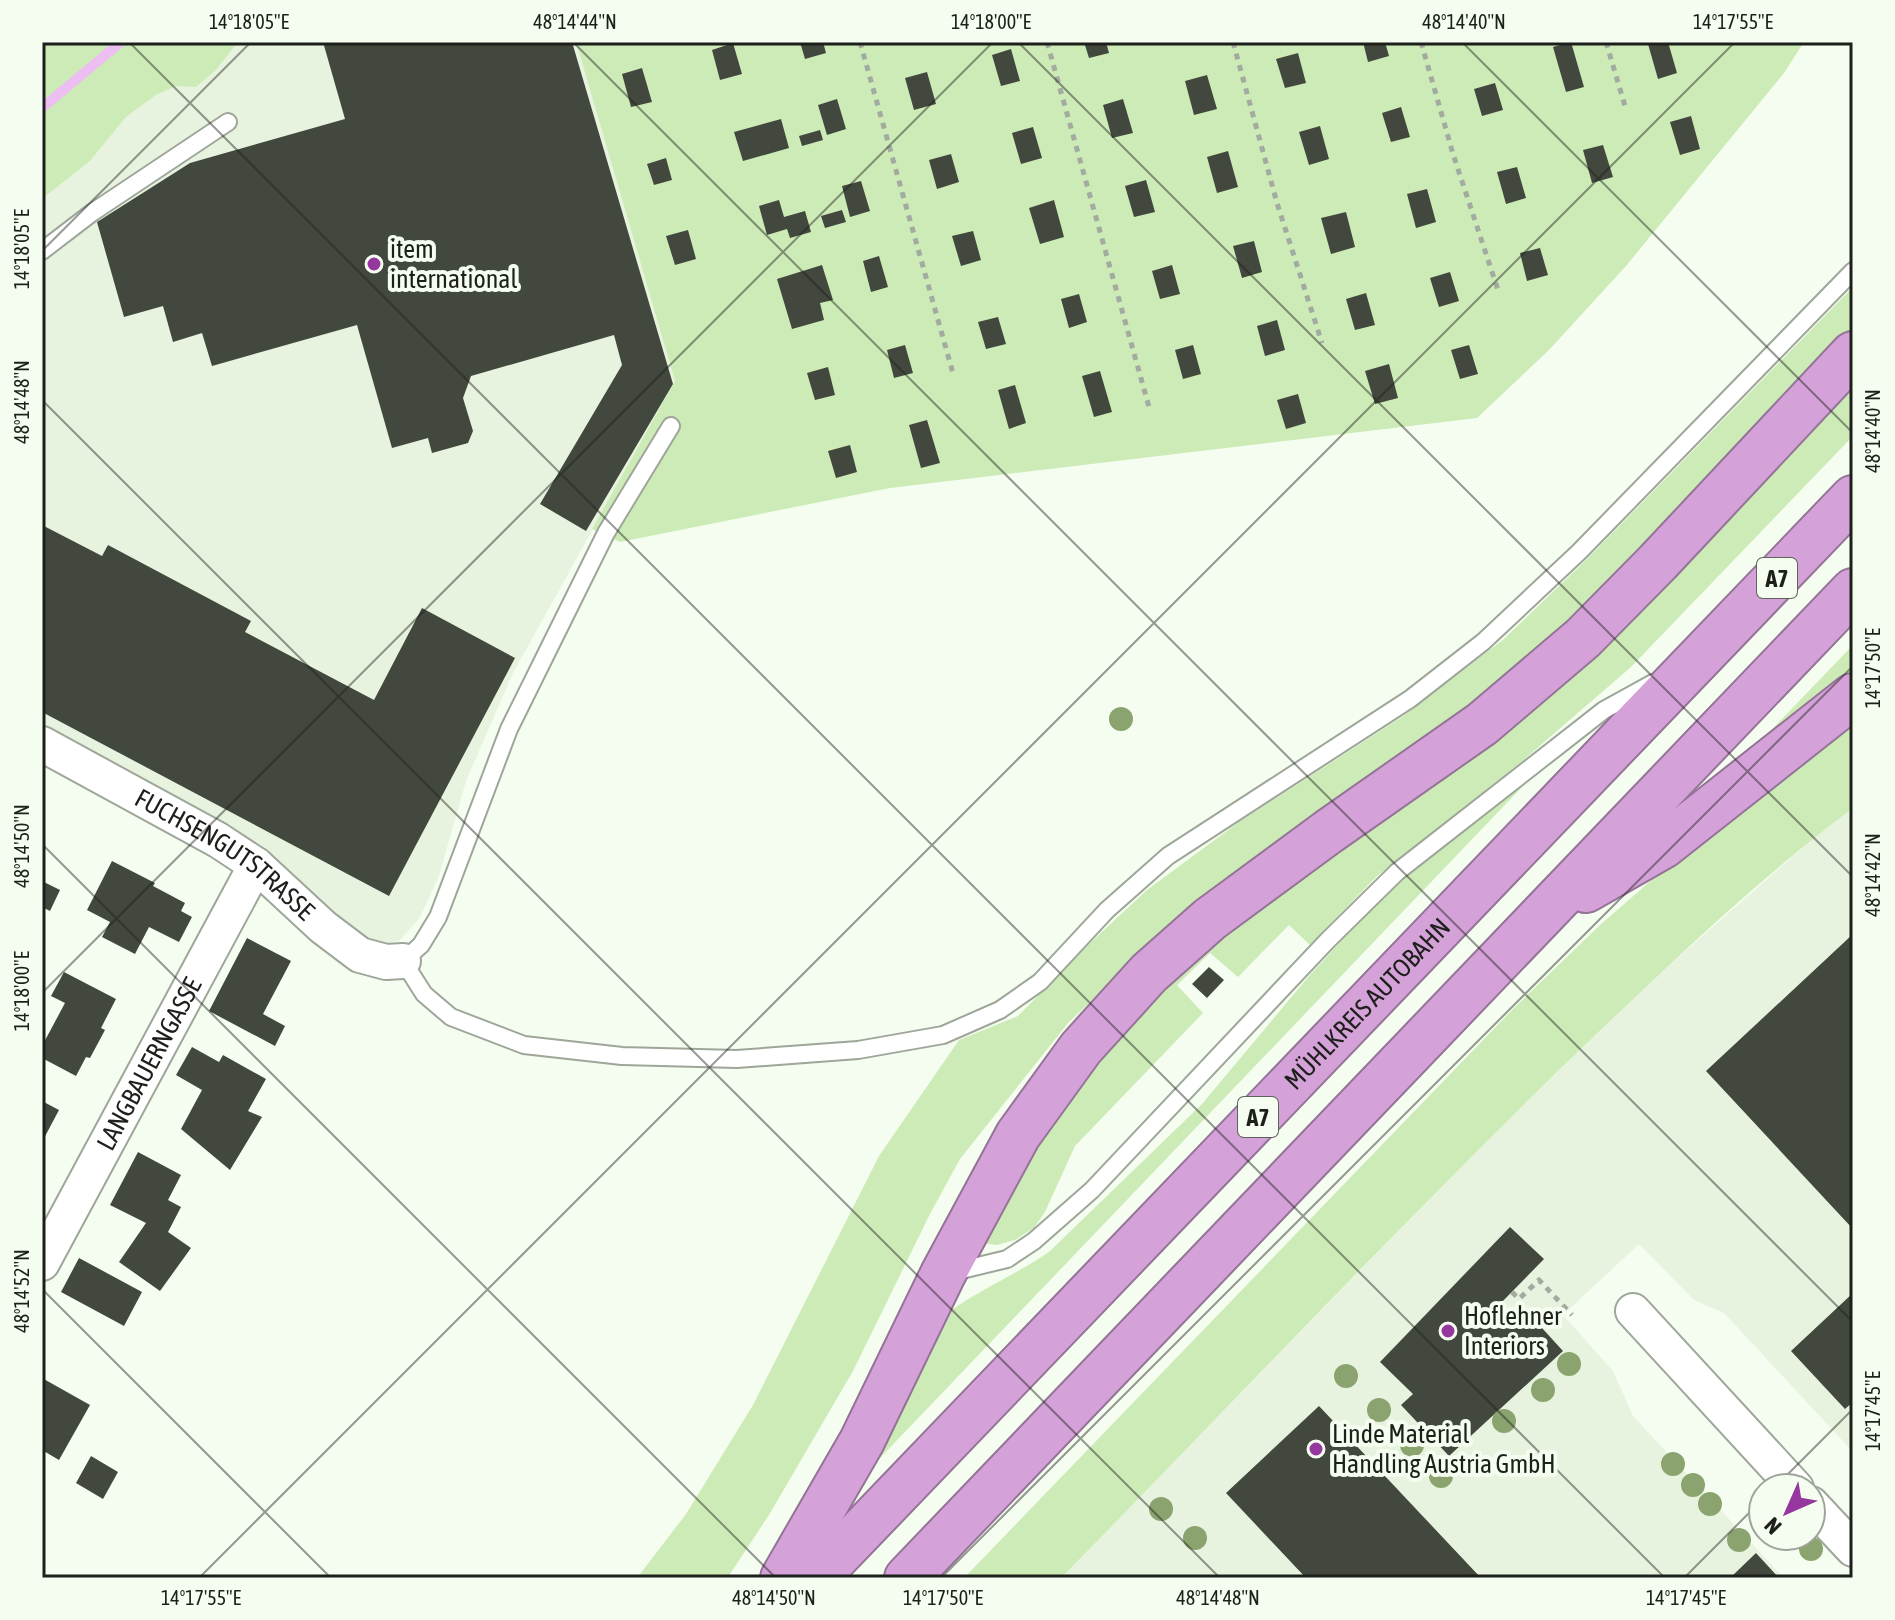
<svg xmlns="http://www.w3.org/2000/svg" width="1895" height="1620" font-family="'Asap Condensed',sans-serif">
  <rect width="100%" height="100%" fill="#f5fdf0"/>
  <path fill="#e7f3df" d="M238 42H576L675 381 513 673 466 781 439 876 419 919 399 941 378 944 355 934 42 731V199L90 161 126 117 156 95 176 86H197L215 71Z
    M1853 808V1452L1724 1313 1694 1300 1639 1244 1563 1315 1613 1371 1633 1416 1784 1578H1061L1483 1144 1650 982 1816 836Z"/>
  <path fill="#cdebb7" d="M42 42H238L215 71 196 87 176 86 156 95 126 117 90 161 42 199Z
    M576 42H1804L1784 73 1626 266 1549 350 1477 418 890 488 620 542 592 529 675 381Z
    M1853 287V330L1662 532 1526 664 1155 941 1068 1023 960 1159 930 1214 853 1371 769 1515 730 1574 726 1578H637L686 1514 753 1405 879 1156 959 1040 1018 1016 1089 944 1147 890 1239 822 1405 715 1504 639 1586 560Z
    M1853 375V436L1631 667 1521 762 1376 877 1310 945 1289 925 1238 977 1210 953 1177 985 1203 1013 1075 1146 1045 1212 1034 1228 1015 1240 997 1245 975 1242 1009 1177 1120 1025Z
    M1853 645V670L1836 688 1755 747Z
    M1853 722V808C1749 886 1654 979 1560 1069 1390 1235 1228 1408 1061 1578H964L1514 1008 1600 925 1693 844Z
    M1523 786 858 1481 941 1318C975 1291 1015 1276 1050 1251L1202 1104 1309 976 1387 891 1426 857Z"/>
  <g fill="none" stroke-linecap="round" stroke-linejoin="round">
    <path stroke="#edbef1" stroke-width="10" d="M42 108 121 42"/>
  </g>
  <path fill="#42483d" d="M323 42H572L673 384 586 531 540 504 622 365 614 335 471 376 463 398 473 431 468 443 432 453 428 438 392 448 357 325 212 366 202 333 173 342 163 306 124 317 97 222 190 163 345 119Z
    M800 42H823L826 53 805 59Z
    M1084 42H1106L1109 53 1089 58Z
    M1363 42H1385L1389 56 1368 62Z
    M1571 42 1584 87 1566 92 1553 47Z
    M1655 42H1668L1677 73 1658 79 1648 44Z
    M733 43 742 74 720 80 712 50Z
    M1011 49 1020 81 1001 86 992 55Z
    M1298 53 1306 83 1285 88 1276 59Z
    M642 68 652 102 631 107 622 74Z
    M927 72 936 104 914 110 905 78Z
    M1207 75 1217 109 1194 115 1185 81Z
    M1495 83 1503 110 1482 116 1474 89Z
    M837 99 846 129 827 135 818 105Z
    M1123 99 1133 133 1112 138 1103 105Z
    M1401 107 1410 137 1391 142 1382 113Z
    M1691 116 1700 149 1680 155 1670 122Z
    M781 119 789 148 743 161 734 132Z
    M1320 126 1329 159 1309 165 1299 132Z
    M1033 127 1042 158 1021 164 1012 133Z
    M820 130 823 140 802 146 799 136Z
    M1603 145 1613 177 1592 183 1583 150Z
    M1228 151 1238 187 1217 193 1207 157Z
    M951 154 959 182 937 189 929 160Z
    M666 158 672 180 654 185 647 164Z
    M1517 167 1526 198 1506 204 1497 172Z
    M1146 180 1155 212 1134 217 1125 186Z
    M861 181 870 211 850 217 842 186Z
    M1427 189 1436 222 1416 228 1407 194Z
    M779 200 784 217 805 211 811 232 790 238 787 229 767 235 759 206Z
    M1054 200 1064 237 1040 244 1029 208Z
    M842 210 846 222 825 228 821 216Z
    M1346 212 1355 247 1331 254 1321 218Z
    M688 230 696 259 675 265 666 236Z
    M973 231 981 260 961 266 952 236Z
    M1254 241 1262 272 1242 278 1233 246Z
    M1540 248 1548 275 1527 281 1520 253Z
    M879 256 888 287 871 292 863 261Z
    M822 265 833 300 820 303 824 320 792 329 777 279Z
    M1172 265 1180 294 1160 299 1152 271Z
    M1450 272 1459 301 1439 307 1430 278Z
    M1366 293 1375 325 1355 330 1346 299Z
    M1079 294 1087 322 1069 328 1061 299Z
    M998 317 1006 344 986 349 978 322Z
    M1277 320 1285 350 1265 356 1257 326Z
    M905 345 913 373 894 378 887 350Z
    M1193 345 1201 374 1183 379 1175 350Z
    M1469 345 1478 374 1460 379 1451 350Z
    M1389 364 1398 398 1375 404 1365 371Z
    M828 367 835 395 815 400 807 373Z
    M1100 371 1112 412 1094 417 1082 376Z
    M1015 385 1026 423 1009 429 998 390Z
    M1298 394 1306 423 1286 429 1277 400Z
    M927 420 940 463 921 468 909 425Z
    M850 445 857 472 836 478 828 451Z
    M42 525 102 556 108 545 251 621 245 632 374 700 422 608 515 658 389 896 42 712Z
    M112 861 155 883 153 886 185 903 181 911 192 917 179 942 149 927 135 954 102 937 110 922 87 910Z
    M42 881 60 890 50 911 42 907Z
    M1853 934V1229L1706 1071Z
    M247 938 291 961 263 1014 285 1026 275 1046 209 1011Z
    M1209 967 1224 980 1207 998 1192 984Z
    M64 972 116 999 101 1028 105 1030 90 1058 86 1057 76 1076 42 1058V1046L65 1003 51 996Z
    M192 1047 219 1062 223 1055 266 1079 248 1111 262 1117 230 1170 181 1129 202 1090 176 1075Z
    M42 1101 59 1110 42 1142Z
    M138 1152 181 1175 168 1200 181 1207 168 1232 191 1248 160 1291 119 1262 146 1223 110 1205Z
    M1510 1227 1544 1259 1498 1306 1520 1328 1531 1316 1563 1351 1449 1456 1401 1405 1413 1394 1380 1362Z
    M79 1258 142 1292 124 1326 61 1292Z
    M1853 1293V1402L1845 1409 1791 1351Z
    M42 1378 90 1405 59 1460 42 1450Z
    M1319 1406 1481 1578H1306L1226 1493Z
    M91 1456 118 1472 103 1499 76 1483Z
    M1756 1553 1779 1578H1730Z"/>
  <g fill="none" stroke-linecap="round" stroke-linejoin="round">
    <g stroke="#9ea699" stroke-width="20">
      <path id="lane" d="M42 251 93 212 228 122
        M671 426 606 533 509 729 438 917 421 945 403 961 424 994 451 1017 524 1045 622 1056 737 1059 858 1050 943 1035 1000 1010 1040 982 1107 910 1168 856 1410 699 1483 642 1579 552 1853 271
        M949 1273 1007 1259 1034 1241 1092 1190 1328 940 1397 872 1604 710 1653 683"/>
    </g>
    <g stroke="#9ea699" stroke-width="38">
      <g id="street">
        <path id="s1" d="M42 744 218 840 256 865 323 927 360 955 386 962 403 961"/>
        <path id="s2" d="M42 1263 256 865"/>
        <path d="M1633 1311 1796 1488"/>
        <path d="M1811 1504 1853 1549"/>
      </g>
    </g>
    <g stroke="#947496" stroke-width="48">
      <g id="highway">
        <path d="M1586 890 1663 846 1853 696"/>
        <path d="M783 1578 862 1441 943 1274 1018 1135 1081 1048 1149 973 1210 919 1328 832 1482 724 1583 638 1658 562 1853 354"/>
        <path id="s3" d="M816 1578 1853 498"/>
        <path d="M907 1578 1853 591"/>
      </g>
    </g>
    <path stroke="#a3aaa0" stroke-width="5" stroke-dasharray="6 6" stroke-linecap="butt" d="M860 42 954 377
      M1047 42 1149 407
      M1233 42 1277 203 1322 343
      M1421 42 1453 154 1499 293
      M1606 42 1625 106
      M1512 1292 1519 1299 1539 1280 1572 1315"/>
    <use href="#lane" stroke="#fff" stroke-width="16"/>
    <use href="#street" stroke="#fff" stroke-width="34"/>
    <use href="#highway" stroke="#d5a1d9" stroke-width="44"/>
  </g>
  <g fill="#8ba46f">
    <circle cx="1121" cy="719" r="12"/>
    <circle cx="1569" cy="1364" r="12"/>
    <circle cx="1346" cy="1376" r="12"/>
    <circle cx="1543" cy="1390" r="12"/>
    <circle cx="1379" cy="1410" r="12"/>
    <circle cx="1504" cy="1421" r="12"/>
    <circle cx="1412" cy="1445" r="12"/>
    <circle cx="1673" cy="1464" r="12"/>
    <circle cx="1441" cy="1476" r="12"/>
    <circle cx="1693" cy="1485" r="12"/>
    <circle cx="1710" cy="1504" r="12"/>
    <circle cx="1161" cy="1509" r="12"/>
    <circle cx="1195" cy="1538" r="12"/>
    <circle cx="1739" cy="1540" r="12"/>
    <circle cx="1811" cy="1549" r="12"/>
  </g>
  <path fill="none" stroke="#1c1f1a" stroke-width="2" stroke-opacity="0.45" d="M129 42 1665 1578M573 42 1853 1322M1018 42 1853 877M1462 42 1853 433M42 251 251 42M42 400 1220 1578M42 844 776 1578M42 993 993 42M42 1289 331 1578M1774 1488 1853 1409M199 1578 1735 42M941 1578 1853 666M1684 1578 1763 1499"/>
  <g fill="#96379f" stroke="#f5fdf0" stroke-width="3">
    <circle cx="374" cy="264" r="8"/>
    <circle cx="1448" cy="1331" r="8"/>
    <circle cx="1316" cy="1449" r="8"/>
  </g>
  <g text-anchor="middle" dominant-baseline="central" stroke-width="8" stroke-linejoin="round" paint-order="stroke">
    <g fill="#f5fdf0" stroke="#5d625a" stroke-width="2">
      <rect x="1757" y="558" width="40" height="40" rx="6"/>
      <rect x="1238" y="1097" width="40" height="40" rx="6"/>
    </g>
    <g font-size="24" font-weight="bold" fill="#1c1f1a">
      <text x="1777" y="578">A7</text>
      <text x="1258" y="1117">A7</text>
    </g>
    <g font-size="26" fill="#1c1f1a" stroke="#f5fdf0" text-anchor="start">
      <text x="390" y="249">item<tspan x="390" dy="30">international</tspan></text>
      <text x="1464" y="1316">Hoflehner<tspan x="1464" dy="30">Interiors</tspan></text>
      <text x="1332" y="1434">Linde Material<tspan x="1332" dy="30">Handling Austria GmbH</tspan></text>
    </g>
    <g font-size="26" fill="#1c1f1a" stroke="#f5fdf0">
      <text stroke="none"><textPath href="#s1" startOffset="214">FUCHSENGUTSTRASSE</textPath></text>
      <text stroke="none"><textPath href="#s3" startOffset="796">MÜHLKREIS AUTOBAHN</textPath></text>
      <text stroke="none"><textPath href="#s2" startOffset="226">LANGBAUERNGASSE</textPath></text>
    </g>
  </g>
  <rect width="1895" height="1620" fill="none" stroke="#f5fdf0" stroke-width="88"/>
  <g transform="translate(1787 1512) rotate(225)"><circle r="38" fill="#f5fdf0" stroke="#9ea49a" stroke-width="2"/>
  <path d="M0-6L14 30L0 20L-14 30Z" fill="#96379f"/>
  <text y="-12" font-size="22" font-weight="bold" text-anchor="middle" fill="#1c1f1a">N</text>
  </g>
  <rect x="44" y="44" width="1807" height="1532" fill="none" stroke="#1c1f1a" stroke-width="3"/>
  <g font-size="20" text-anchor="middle" fill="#1c1f1a">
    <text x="249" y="29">14°18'05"E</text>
    <text x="575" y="29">48°14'44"N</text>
    <text x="991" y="29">14°18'00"E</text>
    <text x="1464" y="29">48°14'40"N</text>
    <text x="1733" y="29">14°17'55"E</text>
    <text transform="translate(22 249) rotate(-90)" y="7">14°18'05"E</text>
    <text transform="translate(22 402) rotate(-90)" y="7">48°14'48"N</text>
    <text transform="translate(1873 431) rotate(-90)" y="7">48°14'40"N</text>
    <text transform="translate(1873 668) rotate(-90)" y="7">14°17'50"E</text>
    <text transform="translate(22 846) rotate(-90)" y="7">48°14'50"N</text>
    <text transform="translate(1873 875) rotate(-90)" y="7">48°14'42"N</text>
    <text transform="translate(22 991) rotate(-90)" y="7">14°18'00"E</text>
    <text transform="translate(22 1291) rotate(-90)" y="7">48°14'52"N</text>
    <text transform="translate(1873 1411) rotate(-90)" y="7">14°17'45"E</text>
    <text x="201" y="1605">14°17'55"E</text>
    <text x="774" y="1605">48°14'50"N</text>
    <text x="943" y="1605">14°17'50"E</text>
    <text x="1218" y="1605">48°14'48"N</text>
    <text x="1686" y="1605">14°17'45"E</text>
  </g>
</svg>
